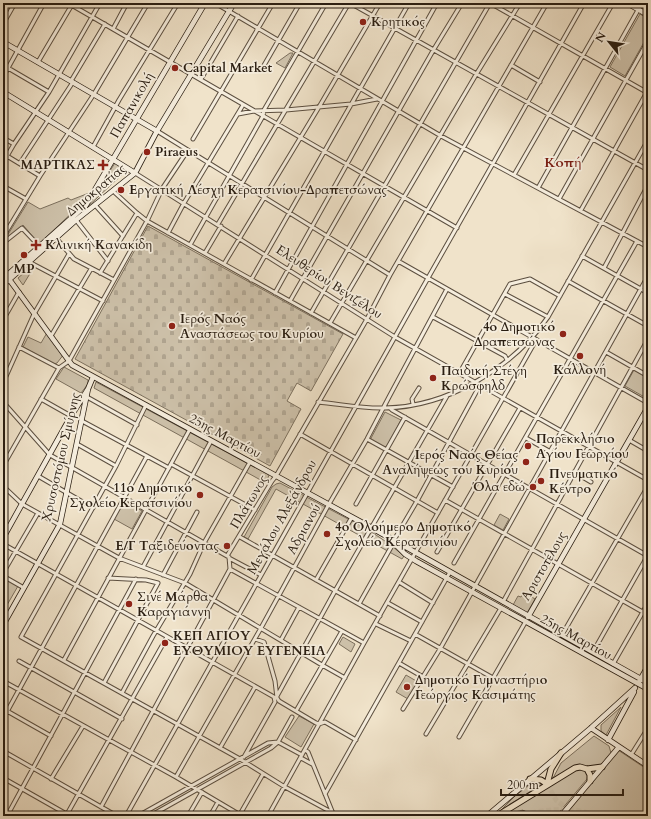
<svg xmlns="http://www.w3.org/2000/svg" width="651" height="819" font-family="Cardo,serif">
  <defs>
    <pattern id="cemetery-stones" width="16" height="16" patternUnits="userSpaceOnUse"><rect width="16" height="16" fill="#cec2ab"/><path d="M2 7V4a2 2 0 0 1 4 0v3zM10 15v-3a2 2 0 0 1 4 0v3z" fill="#b1a692"/></pattern>
  </defs>
  <rect width="100%" height="100%" fill="#f0e3ca"/>
  <filter id="stains"><feTurbulence type="fractalNoise" baseFrequency=".005" numOctaves="4"/><feColorMatrix values="0 0 0 0 .2 0 0 0 0 .09 0 0 0 0 .02 0 0 0 .5 -.17"/></filter>
  <radialGradient id="worn" r=".72"><stop offset=".6" stop-color="#630" stop-opacity="0"/><stop offset="1" stop-color="#630" stop-opacity=".3"/></radialGradient>
  <path fill="#cec2ab" stroke="#7c705e" d="M640 14 648 19V35L625 76 610 67Z
    M290 53H293L285 68 276 63Z
    M115 163 127 170 83 211 87 206Z
    M89 193 79 206 39 244 23 225 3 243V240L7 236 28 202 40 209 68 198 71 200Z
    M32 266 34 267 23 285 18 278Z
    M48 331 64 354 57 363 54 364 23 347 28 337 41 343Z
    M64 367 88 380V384L81 393 56 379Z
    M634 370 648 378V399L625 386Z
    M96 382 269 475 266 483 94 388Z
    M385 412 401 420 386 448 370 440Z
    M280 483 367 529 388 543 404 556 402 559 276 489 248 539 244 537 272 487 276 484Z
    M124 500 142 511 132 529 114 519Z
    M500 514 509 519 503 530 494 525Z
    M3 577 18 586 7 605 3 603Z
    M524 592 535 599 527 613 513 605 518 596 521 597Z
    M531 620 636 678 635 680 531 623Z
    M343 637 355 644 351 652 339 644Z
    M406 675 418 682 408 699 396 692Z
    M621 707 606 735 601 731V725Z
    M299 716 314 724 301 747 285 737Z
    M594 736 609 746 611 753 599 767 591 768 582 766 552 780 561 763Z
    M618 750 648 770V816H563Z
    M579 768C584 770 589 772 587 779L556 816H524L523 810 503 815 572 771Z
    M533 782H539L542 784 501 810 515 796Z"/>
  <path fill="url(#cemetery-stones)" stroke="#7c705e" d="M148 226 343 334 311 391 297 383 287 401 301 409 270 466 75 359Z"/>
  <g fill="none" stroke-linecap="round" stroke-linejoin="round">
    <path stroke="#c8bca5" stroke-width="5" stroke-dasharray="5 2.5" stroke-linecap="butt" d="M547 784 556 800 568 809
      M524 814C548 810 572 805 595 816"/>
    <g stroke="#5c4f40" stroke-width="5">
      <path id="street" d="M68 3 457 228
        M215 3 441 136 648 247
        M350 3 648 170
        M490 3 648 93
        M3 24 15 3
        M113 29 127 3
        M38 62 73 3
        M511 65 540 82
        M263 67 300 3
        M8 68 49 92
        M3 77 44 3
        M201 79 238 16
        M71 81 105 24
        M238 114 254 111 286 110 351 104 377 99
        M157 131 390 275
        M3 138 14 144
        M193 139 273 3
        M93 147 119 100 178 3
        M7 156 40 176
        M3 163 14 144 49 92 100 3
        M20 163 73 82
        M135 173 395 337 648 480
        M514 175 613 3
        M3 186 26 199
        M538 188 642 3
        M113 191 137 213 147 221 356 338
        M559 199 648 41
        M95 205 123 236
        M581 210 647 92
        M76 220 108 261
        M218 224 349 3
        M168 233 184 203 243 105
        M3 237 40 176 94 94 148 3
        M56 238 74 259 114 280
        M3 243 22 228 40 247
        M190 245 263 116 264 110 326 3
        M205 253 221 226
        M582 256 648 293
        M398 261 648 403
        M29 262 103 301
        M224 264 319 107 380 3
        M604 268 648 185
        M100 273 137 213
        M251 280 409 3
        M568 281 648 326
        M275 293 437 3
        M505 294 548 317
        M290 301 434 49 462 3
        M311 313 490 3
        M433 317 505 356 507 360
        M3 320 19 292
        M330 323 477 73 520 3
        M51 336 91 269
        M19 347 59 368
        M606 352 648 376
        M459 374 510 284 530 279 560 296
        M3 383 34 314 69 254
        M87 397 137 425
        M41 399 71 416
        M3 402 50 455 227 556
        M318 402C340 404 363 409 385 408 447 407 513 368 548 317L648 140
        M413 404 412 399 419 388
        M146 405 116 466 21 637 240 759 285 787 333 813
        M390 408 392 410 648 556
        M82 421 169 468
        M300 434 438 513
        M526 438 549 451
        M367 439 453 487
        M629 440 648 451
        M77 444 116 466
        M171 464 255 510
        M3 466 59 368 69 361 147 221 162 189 188 150
        M574 472 591 482
        M38 476 93 508
        M3 486 22 504 119 558 185 583 322 665 345 678
        M445 500 648 615
        M356 504 405 417
        M240 537 380 616
        M394 540 417 501 480 385
        M3 544 274 697 275 702 244 757
        M437 552 520 408
        M227 556 272 481 276 476 367 319 390 275 547 3
        M229 558 261 575
        M454 563 637 241
        M143 567 211 441
        M230 569 364 643
        M3 573 38 513
        M163 575 197 512
        M3 576 24 588
        M316 580 352 517
        M399 582 433 603
        M503 602 648 339
        M388 603 422 622
        M359 604 394 542
        M376 624 411 641
        M415 634 493 678
        M562 635 648 486
        M255 639 264 642 275 681 277 698 279 701 316 723 319 724 325 722 356 740
        M281 640 299 607
        M593 652 648 555
        M64 660 190 429
        M19 661 122 719
        M399 663 423 677
        M613 664 648 603
        M3 681 176 777 242 816
        M104 683 158 583 146 580 108 578
        M122 693 153 636 190 574 204 543 250 462
        M277 696 335 591 447 396
        M403 709 440 649 648 276
        M7 711 51 736
        M296 711 342 631
        M3 719 147 456
        M426 734 501 608
        M459 737 526 621
        M220 748 255 687
        M305 750 308 752 334 816
        M3 751 117 816
        M631 755 648 728
        M301 758 312 764
        M176 777 261 628 329 504 367 439 389 397 447 289
        M3 778 70 816
        M51 779 83 726
        M325 794 450 572
        M101 807 230 569 229 557 227 556
        M7 816 136 579
        M66 816 167 637
        M126 816 428 278 584 3
        M138 816 268 743 278 742 302 755
        M150 816 271 748 278 742 292 717
        M188 816 202 792
        M210 816 218 802
        M239 816 263 774
        M268 816 364 643 536 340"/>
    </g>
    <g stroke="#2a1e12" stroke-width="6">
      <path id="secondary" d="M627 3 648 15
        M3 42 157 131
        M3 92 135 173
        M3 271 72 365 372 528 648 683
        M3 279 86 205 205 3
        M3 285 76 220 135 173 157 131 234 3
        M3 538 71 416 88 389
        M393 542 405 554 416 561 648 689
        M528 617 648 407
        M3 625 60 524 88 389 93 377
        M639 682 648 666
        M591 728 648 766
        M608 740 634 692
        M487 816 591 728 635 688
        M561 816 619 747"/>
    </g>
    <g stroke="#2a1e12" stroke-width="7">
      <path id="primary" d="M587 769 590 775V781
        M530 779 541 780 547 784 551 769 561 753
        M497 816 575 768 580 767 587 769 602 767
        M516 816 524 814"/>
    </g>
    <use href="#street" stroke="#f5eddd" stroke-width="3"/>
    <use href="#secondary" stroke="#f5eddd" stroke-width="4.5"/>
    <use href="#primary" stroke="#f0e3ca" stroke-width="5"/>
  </g>
  <g fill="#8f2418" stroke="#f5eddd" stroke-width="1.5">
    <circle cx="363" cy="22" r="4"/>
    <circle cx="175" cy="68" r="4"/>
    <circle cx="147" cy="152" r="4"/>
    <path d="M101 159h4v4h4v4h-4v4h-4v-4h-4v-4h4z"/>
    <circle cx="121" cy="190" r="4"/>
    <path d="M34 239h4v4h4v4h-4v4h-4v-4h-4v-4h4z"/>
    <circle cx="24" cy="255" r="4"/>
    <circle cx="172" cy="326" r="4"/>
    <circle cx="563" cy="334" r="4"/>
    <circle cx="580" cy="356" r="4"/>
    <circle cx="433" cy="378" r="4"/>
    <circle cx="528" cy="446" r="4"/>
    <circle cx="526" cy="462" r="4"/>
    <circle cx="541" cy="481" r="4"/>
    <circle cx="533" cy="487" r="4"/>
    <circle cx="200" cy="495" r="4"/>
    <circle cx="327" cy="534" r="4"/>
    <circle cx="227" cy="546" r="4"/>
    <circle cx="129" cy="604" r="4"/>
    <circle cx="165" cy="643" r="4"/>
    <circle cx="407" cy="687" r="4"/>
  </g>
  <g text-anchor="middle" dominant-baseline="central" stroke-width="3.5" stroke-linejoin="round" paint-order="stroke">
    <g font-size="13" font-weight="bold" fill="#2a1e12" stroke="#f5eddd" text-anchor="start">
      <text x="371" y="22">Κρητικός</text>
      <text x="183" y="68">Capital Market</text>
      <text x="155" y="152">Piraeus</text>
      <text x="95" y="165" text-anchor="end">ΜΑΡΤΙΚΑΣ</text>
      <text x="129" y="190">Εργατική Λέσχη Κερατσινίου-Δραπετσώνας</text>
      <text x="45" y="245">Κλινική Κανακίδη</text>
      <text x="24" y="269" text-anchor="middle">MP</text>
      <text x="180" y="319">Ιερός Ναός<tspan x="180" dy="15">Αναστάσεως του Κυρίου</tspan></text>
      <text x="555" y="327" text-anchor="end">4ο Δημοτικό<tspan x="555" dy="15">Δραπετσώνας</tspan></text>
      <text x="580" y="370" text-anchor="middle">Καλλονή</text>
      <text x="441" y="371">Παιδική Στέγη<tspan x="441" dy="15">Κρώσφηλδ</tspan></text>
      <text x="536" y="439">Παρεκκλήσιο<tspan x="536" dy="15">Αγίου Γεωργίου</tspan></text>
      <text x="518" y="455" text-anchor="end">Ιερός Ναός Θείας<tspan x="518" dy="15">Αναλήψεως του Κυρίου</tspan></text>
      <text x="549" y="474">Πνευματικό<tspan x="549" dy="15">Κέντρο</tspan></text>
      <text x="525" y="487" text-anchor="end">Όλα εδώ</text>
      <text x="192" y="488" text-anchor="end">11o Δημοτικό<tspan x="192" dy="15">Σχολείο Κερατσινίου</tspan></text>
      <text x="335" y="527">4o Ολοήμερο Δημοτικό<tspan x="335" dy="15">Σχολείο Κερατσινίου</tspan></text>
      <text x="219" y="546" text-anchor="end">Ε/Γ Ταξιδεύοντας</text>
      <text x="137" y="597">Σινέ Μάρθα<tspan x="137" dy="15">Καραγιάννη</tspan></text>
      <text x="173" y="636">ΚΕΠ ΑΓΙΟΥ<tspan x="173" dy="15">ΕΥΘΥΜΙΟΥ ΕΥΓΕΝΕΙΑ</tspan></text>
      <text x="415" y="680">Δημοτικό Γυμναστήριο<tspan x="415" dy="15">Γεώργιος Κασιμάτης</tspan></text>
    </g>
    <g font-size="13" fill="#2a1e12" stroke="#f5eddd">
      <text transform="translate(132 105) rotate(-60)">Παπανικολή</text>
      <text transform="translate(96 190) rotate(-40)">Δημοκρατίας</text>
      <text transform="translate(329 282) rotate(33)">Ελευθερίου Βενιζέλου</text>
      <text transform="translate(225 436) rotate(28)">25ης Μαρτίου</text>
      <text transform="translate(61 457) rotate(-77)">Χρυσοστόμου Σμύρνης</text>
      <text transform="translate(249 502) rotate(-59)">Πλάτωνος</text>
      <text transform="translate(282 517) rotate(-61)">Μεγάλου Αλεξάνδρου</text>
      <text transform="translate(304 529) rotate(-61)">Αδριανού</text>
      <text transform="translate(544 566) rotate(-60)">Αριστοτέλους</text>
      <text transform="translate(576 637) rotate(29)">25ης Μαρτίου</text>
    </g>
    <g font-size="14" font-weight="bold" fill="#7a1f14" stroke="#f5eddd">
      <text x="563" y="162">Κοπή</text>
    </g>
  </g>
  <rect width="651" height="819" fill="none" stroke="#f0e3ca" stroke-width="16"/>
  <rect x="4" y="4" width="643" height="811" fill="none" stroke="#2a1e12" stroke-width="2"/>
  <rect x="8" y="8" width="635" height="803" fill="none" stroke="#2a1e12"/>
  <g transform="translate(609 42) rotate(300)" stroke="#f5eddd" stroke-width="3" paint-order="stroke">
  <path d="M0-3L7 15L0 10L-7 15Z" fill="#2a1e12"/>
  <text y="-6" font-size="11" font-weight="bold" text-anchor="middle" fill="#2a1e12">N</text>
  </g>
  <path d="M501 789v6h122v-6" fill="none" stroke="#2a1e12" stroke-width="2"/>
  <text x="507" y="789" font-size="12" fill="#2a1e12" stroke="#f5eddd" stroke-width="3" paint-order="stroke">200 m</text>
  <rect width="100%" height="100%" filter="url(#stains)"/>
  <rect width="100%" height="100%" fill="url(#worn)"/>
</svg>
